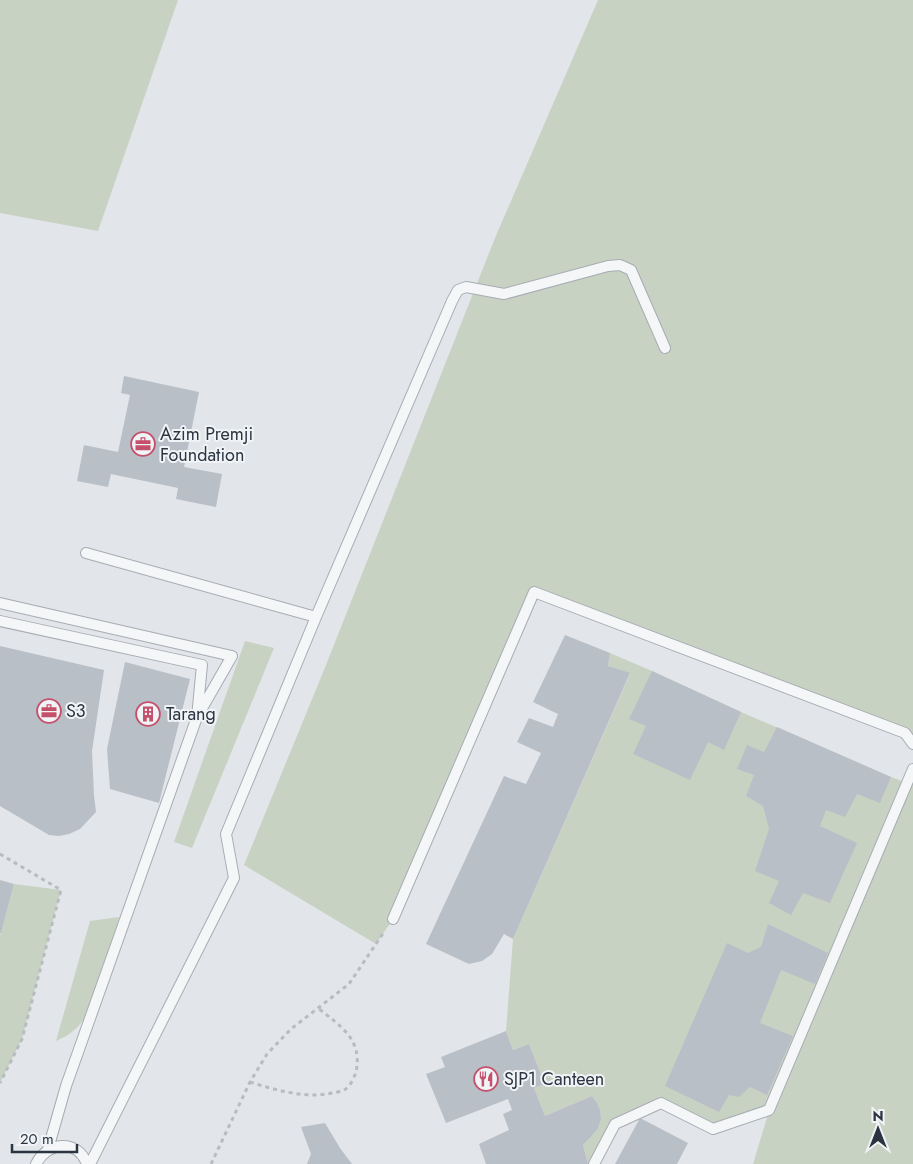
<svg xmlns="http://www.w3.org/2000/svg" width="913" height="1164" font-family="Jost,sans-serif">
  <rect width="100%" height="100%" fill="#e2e5e9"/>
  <path fill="#c8d2c3" d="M0 0H178L98 231 0 213Z
    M598 0H913V744L904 733 535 592 393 919 376 944 244 865 324 670 495 238Z
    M245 641 274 648 192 848 174 842Z
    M610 653 652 671 741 712 891 777 907 783 913 769V1164H753L769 1111 713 1129 661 1103 615 1124 594 1164H588L583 1145C601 1128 607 1117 592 1096L545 1116 534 1088 545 1084 529 1044 513 1050 506 1031 513 939 630 674 608 666Z
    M14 884 61 890 22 1039 0 1083V936Z
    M119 917C111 951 101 1008 73 1031 69 1035 62 1038 56 1041L90 921Z"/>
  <path fill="#b9bfc6" d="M124 376 199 392 184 467 222 474 216 507 176 499 178 488 111 474 108 487 77 481 84 445 118 452 130 395 121 393Z
    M565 635 610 653 608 666 630 673 513 939 504 934 492 954 482 961 469 964 426 944 504 776 526 784 541 753 517 742 529 718 553 727 558 714 533 702Z
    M0 646 104 670 92 751 94 796 96 812 80 829 69 834 59 836 49 835 0 806Z
    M125 662 190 679 159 803 110 789 107 749Z
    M652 671 741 712 724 750 708 742 690 780 633 754 646 726 629 719Z
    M777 727 891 777 880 803 857 794 845 817 826 810 820 826 857 843 830 903 803 893 791 915 769 903 779 881 755 871 769 829 763 806 746 796 754 775 737 769 747 745 764 752Z
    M0 880 14 884 1 933H0Z
    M768 924 828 953 815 984 781 970 760 1023 793 1036 767 1095 750 1087 739 1097 729 1095 719 1112 665 1086 727 943 748 953 761 947Z
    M506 1031 513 1050 529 1044 545 1084 534 1088 545 1116 592 1096 597 1103 600 1110 601 1119 598 1128 591 1137 583 1145 588 1164H486L479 1144 509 1130 503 1114 512 1110 508 1099 446 1123 426 1074 445 1067 441 1057Z
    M640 1118 688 1143 677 1164H615Z
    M325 1123 340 1148 352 1164H307L311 1154 301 1127Z"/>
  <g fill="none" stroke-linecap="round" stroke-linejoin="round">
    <g stroke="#a7acb3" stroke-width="12">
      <path id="service" d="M86 553 316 617
        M0 603 232 656 197 717 202 665 0 621
        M393 919 534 592 905 733 913 744
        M48 1149 66 1086 197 717
        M36 1164C47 1142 77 1138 87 1164
        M90 1164 234 878 226 834 316 617 452 301 458 290 466 287 504 294 608 266 620 265 631 270 665 348
        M594 1164 615 1124 661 1103 713 1129 769 1110 913 769"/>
    </g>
    <path stroke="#b8bcc1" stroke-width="3" stroke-dasharray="4 4" stroke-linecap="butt" d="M0 854 61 890 22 1039 0 1083
      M250 1082C276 1090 305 1099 332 1093 336 1092 341 1092 344 1090 350 1087 354 1078 356 1072 363 1039 340 1026 318 1008
      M211 1164 250 1082 267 1054 291 1029 349 984 384 932"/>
    <use href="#service" stroke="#f4f6f8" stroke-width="10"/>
  </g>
  <defs>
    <g id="office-ring" transform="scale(1.25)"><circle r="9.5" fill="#f1f4f7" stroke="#c5506b" stroke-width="1.5"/><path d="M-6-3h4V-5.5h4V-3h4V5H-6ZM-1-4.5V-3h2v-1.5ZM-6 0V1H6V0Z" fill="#c5506b"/></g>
    <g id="building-ring" transform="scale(1.25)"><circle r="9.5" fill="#f1f4f7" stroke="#c5506b" stroke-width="1.5"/><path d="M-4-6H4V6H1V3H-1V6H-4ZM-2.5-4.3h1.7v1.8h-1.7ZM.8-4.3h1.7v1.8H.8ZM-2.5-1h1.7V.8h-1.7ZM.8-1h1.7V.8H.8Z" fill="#c5506b"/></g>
    <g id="restaurant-ring" transform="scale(1.25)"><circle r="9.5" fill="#f1f4f7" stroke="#c5506b" stroke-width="1.5"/><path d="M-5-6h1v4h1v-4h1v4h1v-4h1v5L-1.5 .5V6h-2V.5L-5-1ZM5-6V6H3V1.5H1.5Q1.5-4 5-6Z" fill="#c5506b"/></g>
  </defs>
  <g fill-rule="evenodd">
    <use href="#office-ring" x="143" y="444"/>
    <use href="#office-ring" x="49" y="711"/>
    <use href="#building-ring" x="148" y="714"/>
    <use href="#restaurant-ring" x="486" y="1079"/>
  </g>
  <g text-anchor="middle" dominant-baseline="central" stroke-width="4" stroke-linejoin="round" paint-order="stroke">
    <g font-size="18" fill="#2b3440" stroke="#f1f4f7" text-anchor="start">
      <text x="160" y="434">Azim Premji<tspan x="160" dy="21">Foundation</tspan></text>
      <text x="66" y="711">S3</text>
      <text x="166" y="714">Tarang</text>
      <text x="504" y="1079">SJP1 Canteen</text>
    </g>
  </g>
  <g transform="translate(878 1129)" stroke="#f1f4f7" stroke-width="4" paint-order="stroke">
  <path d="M0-4L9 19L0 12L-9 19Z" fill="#2b3440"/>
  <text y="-8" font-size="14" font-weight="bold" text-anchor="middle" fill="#2b3440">N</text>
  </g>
  <path d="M12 1144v8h65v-8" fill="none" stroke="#2b3440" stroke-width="2.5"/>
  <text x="20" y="1144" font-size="15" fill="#2b3440" stroke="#f1f4f7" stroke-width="4" paint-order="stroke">20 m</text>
</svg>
